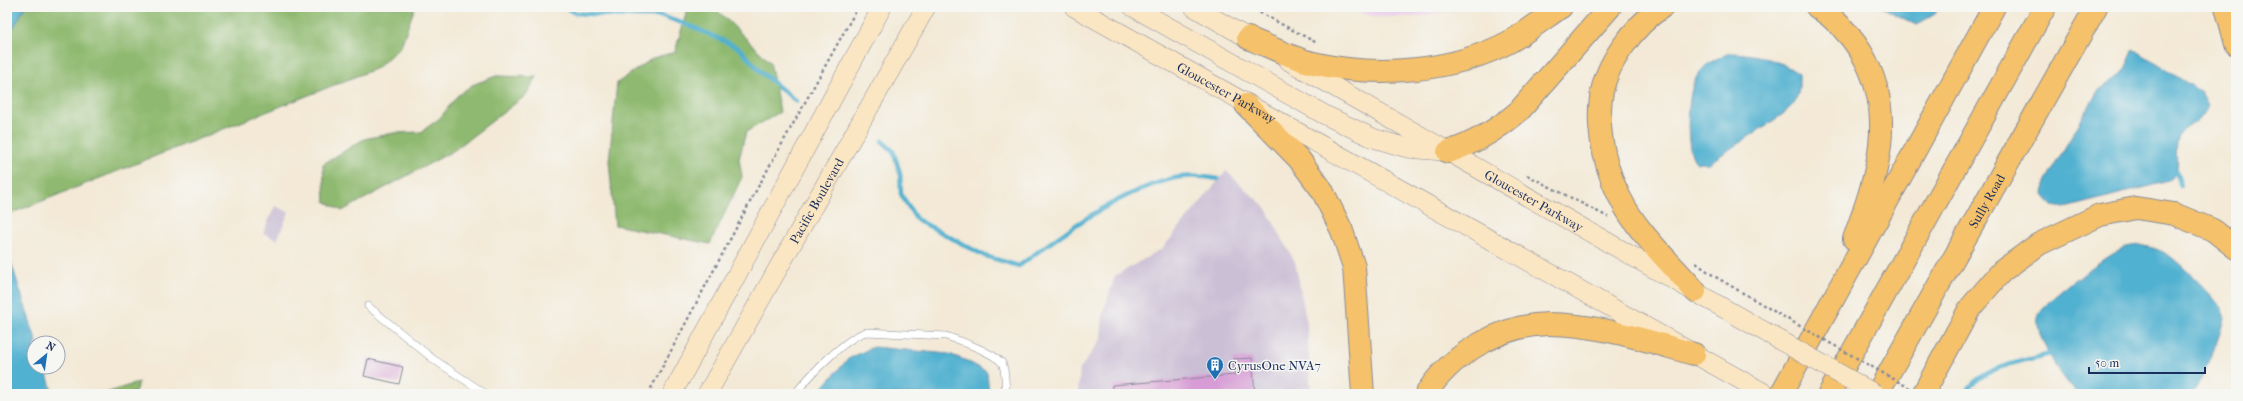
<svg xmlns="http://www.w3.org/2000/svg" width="2243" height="401" font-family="'IM FELL French Canon',serif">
  <rect width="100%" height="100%" fill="#f6f6f2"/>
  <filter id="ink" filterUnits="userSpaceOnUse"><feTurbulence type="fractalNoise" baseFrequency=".025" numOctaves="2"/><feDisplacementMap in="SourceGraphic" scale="8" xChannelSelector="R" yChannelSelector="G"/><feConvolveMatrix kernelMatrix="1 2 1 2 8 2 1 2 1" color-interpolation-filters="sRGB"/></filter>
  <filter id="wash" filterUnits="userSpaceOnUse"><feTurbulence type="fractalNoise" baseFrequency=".012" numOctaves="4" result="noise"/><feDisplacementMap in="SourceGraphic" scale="16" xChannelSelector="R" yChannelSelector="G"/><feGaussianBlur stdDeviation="0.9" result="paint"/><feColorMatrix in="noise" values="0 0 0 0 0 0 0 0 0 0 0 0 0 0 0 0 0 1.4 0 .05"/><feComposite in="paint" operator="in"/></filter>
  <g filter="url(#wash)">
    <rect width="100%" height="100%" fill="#f3e9d6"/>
    <path fill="#ecd1ea" d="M1337 7H1475L1415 17H1376Z"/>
    <path fill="#cbbfd5" d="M1226 171 1265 207 1295 262 1307 324 1311 394H1078L1080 369 1101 339 1103 313 1115 276 1163 248Z
      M275 206 289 212 277 240 263 233Z"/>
    <path fill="#8fb970" stroke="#557467" d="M7 7H415L401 46 377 68 7 215Z
      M688 7H714L770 62 780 112 746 132 739 159 742 177 710 244 615 225 609 161 617 83 653 58 675 52Z
      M496 76 537 77 525 96 453 151 342 211 325 201 323 164 364 139 394 133 421 132 440 118 457 96 472 85Z
      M139 382 134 394H103Z"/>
    <path fill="#51b1d0" stroke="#367097" d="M7 7H25L7 39Z
      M1882 7H1939L1935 14 1916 25Z
      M2134 49 2201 92 2208 105C2202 124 2184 125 2179 136 2172 151 2183 169 2169 181L2065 208 2053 206 2044 195 2045 182 2098 91 2118 77 2125 69Z
      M1730 53C1754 53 1780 60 1799 74 1799 95 1800 99 1783 114L1709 163H1697C1684 154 1687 92 1696 78 1703 65 1716 58 1730 53Z
      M2140 245C2150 247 2158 249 2167 254 2178 261 2221 302 2224 314 2226 326 2200 382 2193 394H2078C2064 381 2031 334 2039 314 2045 300 2102 259 2117 251 2125 246 2132 246 2140 245Z
      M7 250 37 343H34V367H45L53 394H7Z
      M873 347 949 354 967 361 987 372 989 394H817L848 359Z"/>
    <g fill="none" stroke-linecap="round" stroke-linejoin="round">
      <path stroke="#51b1d0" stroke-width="4.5" d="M565 7 575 13 632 16H662L693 27 739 48 762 73 796 101
        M882 141 893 151 900 173 901 194 916 219 985 256 1019 266C1062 233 1115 195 1167 180 1184 175 1201 176 1218 179
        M2176 172 2181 186
        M1965 394C1981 366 2021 362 2050 354"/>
    </g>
    <g id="blocks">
      <path fill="#d79cd5" d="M1252 358 1255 394H1112V385L1235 375 1233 359Z
        M368 359 403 367 399 384 364 376Z"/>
    </g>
  </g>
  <g filter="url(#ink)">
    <use href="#blocks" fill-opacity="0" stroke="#878c9a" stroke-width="1"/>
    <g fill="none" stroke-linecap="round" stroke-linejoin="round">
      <g stroke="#878c9a" stroke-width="8">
        <path id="service" d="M368 306 433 359 486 394
          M795 394C809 376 845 338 866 332L946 336C959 340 994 353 1002 363 1006 370 1005 386 1006 394"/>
      </g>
      <g stroke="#878c9a" stroke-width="20">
        <g id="secondary">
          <path id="s1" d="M1074 7 1766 394"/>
          <path d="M1133 7 1325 115 1373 138 1407 148 1443 151"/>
          <path d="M1194 7 1260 45"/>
          <path id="s2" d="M1289 61 1769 334"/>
          <path d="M672 394 882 7"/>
          <path id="s3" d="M707 394 926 7"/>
        </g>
      </g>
      <g stroke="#878c9a" stroke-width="24">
        <g id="motorway">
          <path d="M1662 7C1634 26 1605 64 1601 98 1596 134 1607 176 1625 207 1643 238 1672 264 1695 291"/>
          <path d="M1817 7C1836 19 1849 33 1861 52 1898 114 1877 176 1854 239"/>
          <path d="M2226 7 2236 44"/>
          <path d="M1248 38C1269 46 1291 58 1313 63 1376 78 1454 72 1511 41 1528 31 1545 18 1561 7"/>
          <path d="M1246 105 1299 159 1322 190 1342 231 1354 267 1363 394"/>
          <path d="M1448 152C1475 143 1497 130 1519 111L1610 7"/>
          <path d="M1426 394C1451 354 1501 325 1548 324 1598 324 1647 341 1694 354"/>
          <path d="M1781 394 1994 7"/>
          <path d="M1829 394 2045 7"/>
          <path id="s4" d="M1877 394 2096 7"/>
          <path d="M1923 394 1970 308 2002 271 2039 244 2100 215 2136 208 2174 214 2213 230 2236 248"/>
        </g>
      </g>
      <path stroke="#878c9a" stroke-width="2.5" stroke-dasharray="3 3" stroke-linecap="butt" d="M1249 7 1317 43
        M1527 175 1608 217
        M1696 263 1714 276 1777 313
        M648 394 758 187 858 7"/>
      <use href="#service" stroke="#fff" stroke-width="7"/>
      <use href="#secondary" stroke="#fbe6c4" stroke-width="19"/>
      <use href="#motorway" stroke="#f5c16b" stroke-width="22"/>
      <g stroke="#878c9a" stroke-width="20" stroke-linecap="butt">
        <path id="secondary-bridge" d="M1769 334 1875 394"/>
      </g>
      <path stroke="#878c9a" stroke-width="2.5" stroke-dasharray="3 3" stroke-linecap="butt" d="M1777 313 1920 394"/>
      <use href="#secondary-bridge" stroke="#fbe6c4" stroke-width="19"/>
    </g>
  </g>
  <defs>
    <g id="building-pin" transform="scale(0.9)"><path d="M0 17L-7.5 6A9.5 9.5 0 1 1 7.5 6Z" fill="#1f6fb2" stroke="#f6f6f2"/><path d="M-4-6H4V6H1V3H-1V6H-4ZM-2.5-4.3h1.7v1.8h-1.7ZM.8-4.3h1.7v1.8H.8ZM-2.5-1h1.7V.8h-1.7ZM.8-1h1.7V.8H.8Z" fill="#fff"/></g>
  </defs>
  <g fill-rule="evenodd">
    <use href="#building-pin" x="1215" y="365"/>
  </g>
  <g text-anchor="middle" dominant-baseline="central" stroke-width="3" stroke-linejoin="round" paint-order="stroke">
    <g font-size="13" fill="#1b2f5e" stroke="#f6f6f2">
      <text stroke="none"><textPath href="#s1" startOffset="175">Gloucester Parkway</textPath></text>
      <text stroke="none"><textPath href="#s3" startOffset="222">Pacific Boulevard</textPath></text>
      <text stroke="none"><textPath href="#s2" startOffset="282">Gloucester Parkway</textPath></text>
      <text stroke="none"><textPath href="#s4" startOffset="222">Sully Road</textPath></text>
    </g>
    <g font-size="13" fill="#1b2f5e" stroke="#f6f6f2" text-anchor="start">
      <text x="1228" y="365">CyrusOne NVA7</text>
    </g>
  </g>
  <rect width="2243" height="401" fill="none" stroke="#f6f6f2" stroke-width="24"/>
  <g transform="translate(46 355) rotate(29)"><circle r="19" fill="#f6f6f2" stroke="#9ea6b7"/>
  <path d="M0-3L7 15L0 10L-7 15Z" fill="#1f6fb2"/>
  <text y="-6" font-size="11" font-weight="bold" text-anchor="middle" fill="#1b2f5e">N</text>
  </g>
  <path d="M2089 367v6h116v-6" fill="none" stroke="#1b2f5e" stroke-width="2"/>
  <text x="2095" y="367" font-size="12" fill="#1b2f5e" stroke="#f6f6f2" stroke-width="3" paint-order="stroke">50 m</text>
</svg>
